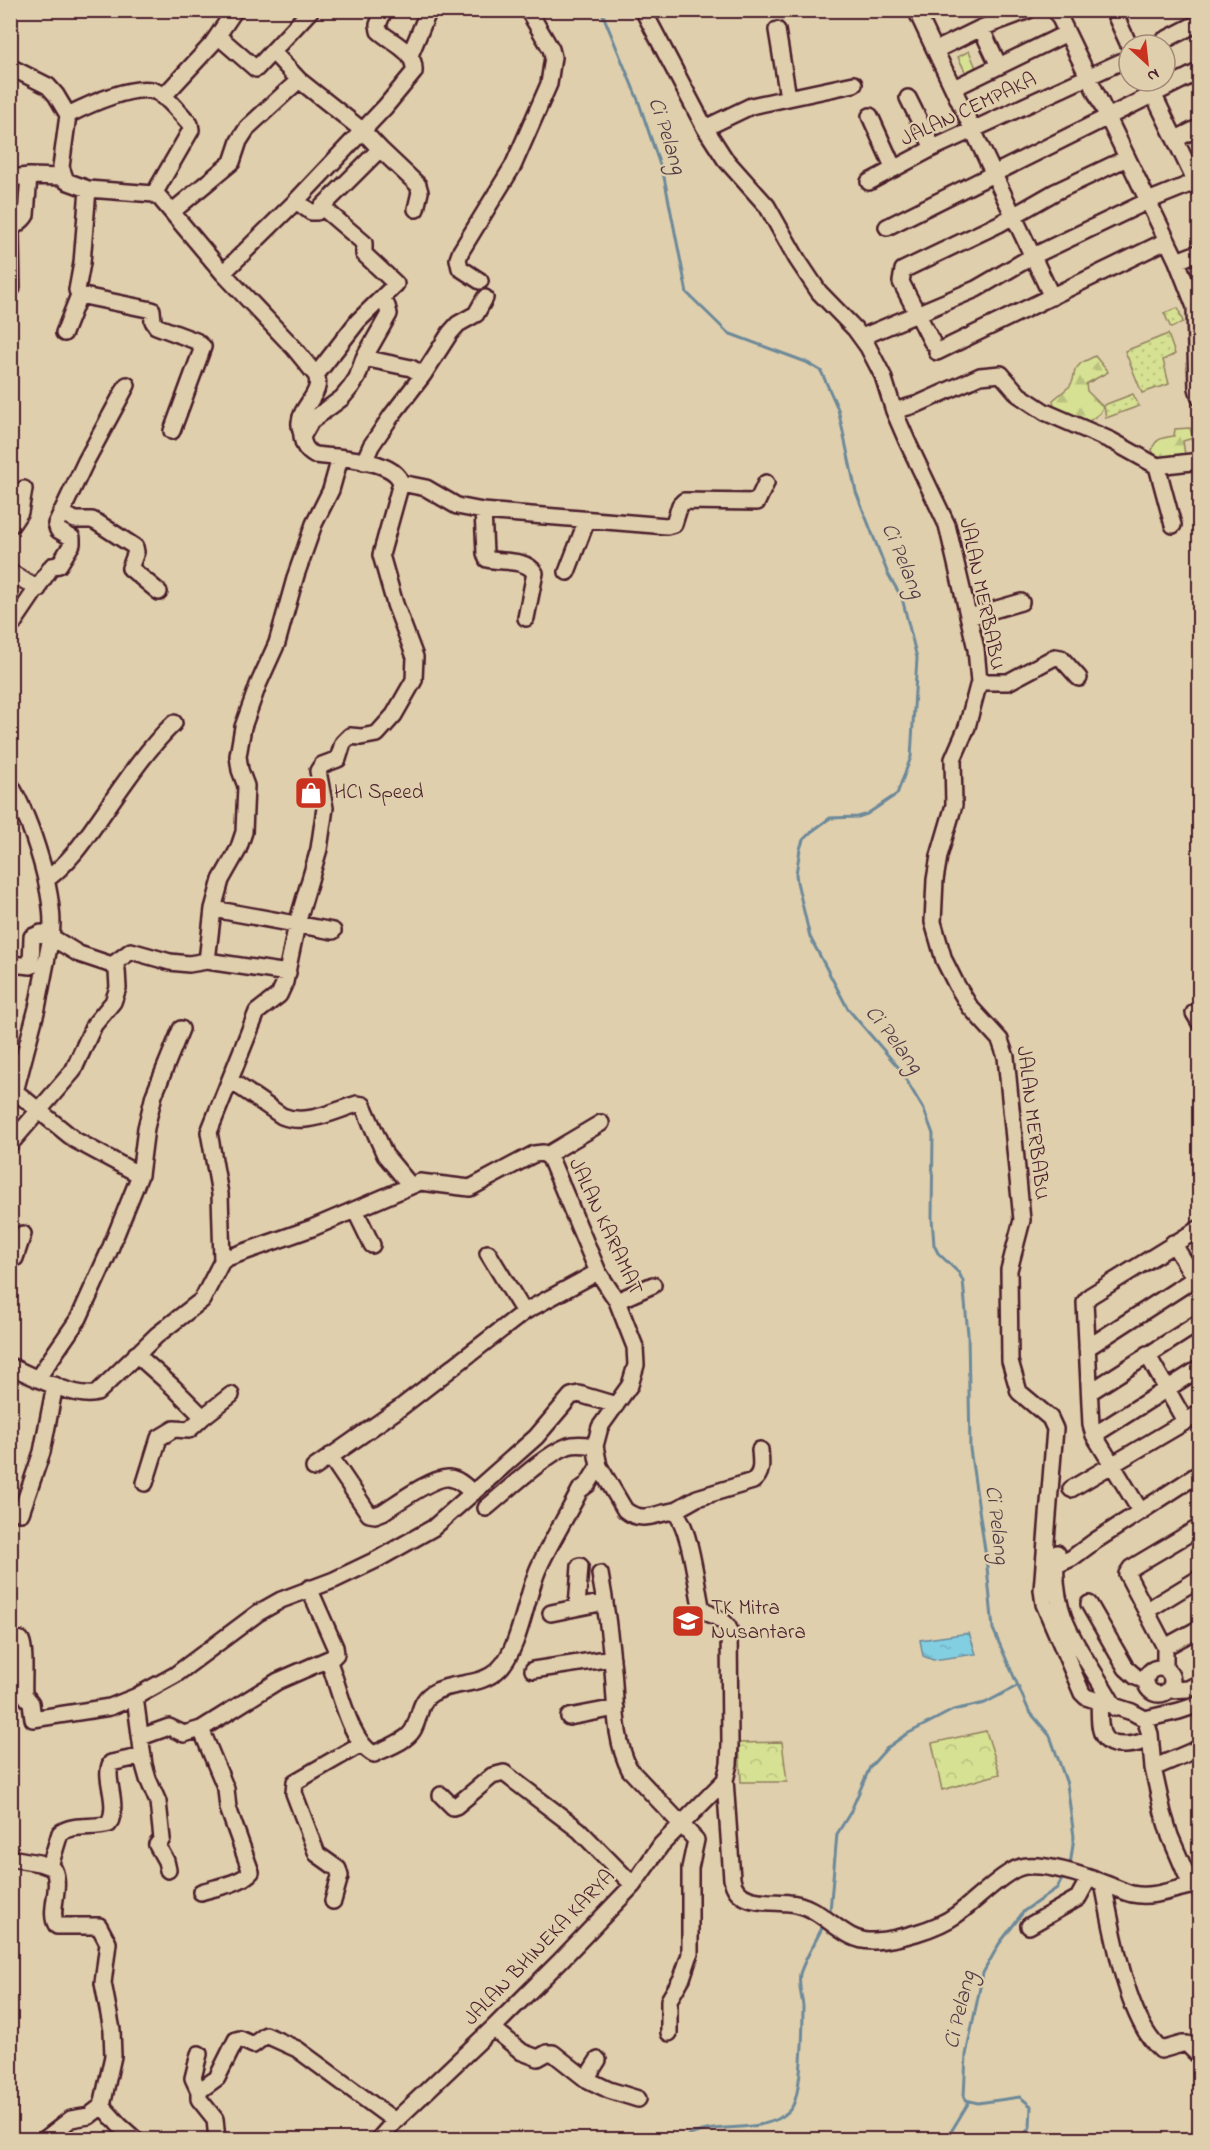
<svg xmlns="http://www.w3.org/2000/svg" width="1210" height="2150" font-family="'Indie Flower',sans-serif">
  <defs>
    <pattern id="grass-dots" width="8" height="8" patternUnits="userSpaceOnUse" patternTransform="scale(1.5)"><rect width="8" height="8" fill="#d6e193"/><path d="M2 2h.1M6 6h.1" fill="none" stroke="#b9c17f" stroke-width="1.8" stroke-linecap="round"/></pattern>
    <pattern id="forest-firs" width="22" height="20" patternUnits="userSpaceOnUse" patternTransform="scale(1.5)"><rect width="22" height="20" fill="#d6e193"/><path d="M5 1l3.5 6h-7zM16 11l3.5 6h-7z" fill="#b9c17f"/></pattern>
    <pattern id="park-crowns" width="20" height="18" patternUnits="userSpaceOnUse" patternTransform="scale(1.5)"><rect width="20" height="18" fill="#d6e193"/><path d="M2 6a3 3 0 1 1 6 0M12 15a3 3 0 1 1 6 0" fill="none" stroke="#b9c17f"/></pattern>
    <pattern id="water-ripples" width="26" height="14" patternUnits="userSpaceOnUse" patternTransform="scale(1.5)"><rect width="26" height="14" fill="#83cfe2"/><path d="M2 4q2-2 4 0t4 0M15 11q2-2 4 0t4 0" fill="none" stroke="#73b1c2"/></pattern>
  </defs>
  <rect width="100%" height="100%" fill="#e0cfad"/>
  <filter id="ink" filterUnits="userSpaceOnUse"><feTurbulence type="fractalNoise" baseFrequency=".0167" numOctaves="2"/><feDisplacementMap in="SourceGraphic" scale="12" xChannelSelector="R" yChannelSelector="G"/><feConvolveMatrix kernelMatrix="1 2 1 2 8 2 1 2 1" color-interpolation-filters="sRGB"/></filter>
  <g filter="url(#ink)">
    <path fill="url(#grass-dots)" stroke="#90805f" stroke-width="1.5" d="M1178 308 1183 322 1171 328 1164 313Z
      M1168 334 1175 354 1163 360 1169 384 1142 393 1125 351Z
      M1133 394 1139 406 1106 418 1104 405Z"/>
    <path fill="url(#forest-firs)" stroke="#90805f" stroke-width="1.5" d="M1095 356 1108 372 1086 384 1087 391 1103 407 1100 413 1084 425 1055 412 1053 400 1070 386 1073 380 1075 370 1081 363Z
      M1190 428 1193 438 1183 441 1185 455 1168 460 1157 459 1152 450C1155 438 1163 438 1174 436L1175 429Z"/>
    <path fill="url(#park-crowns)" stroke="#90805f" stroke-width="1.5" d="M986 1731 1000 1774 942 1790 932 1743Z
      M782 1742 787 1782H741L739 1743Z"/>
    <path fill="#d6e193" stroke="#90805f" stroke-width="1.5" d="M969 51 978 73 968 77 958 57Z"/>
    <path fill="url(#water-ripples)" stroke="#6c8999" stroke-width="1.5" d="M969 1633 976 1654 933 1660 923 1656 920 1640Z"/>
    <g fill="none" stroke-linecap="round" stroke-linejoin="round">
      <path stroke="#6c8999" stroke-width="3" d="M601 10 638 100 664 177 687 293 728 333 806 362 821 371 838 409 856 492 888 574 902 598 917 658 911 757 897 794 867 814 858 817 830 818 811 832 803 840 800 849 796 874 797 882 810 937 848 1009 899 1068 924 1110 933 1134 932 1218 934 1245 938 1253 959 1273 963 1281 968 1334 970 1449 986 1557 993 1629 1029 1711 1050 1736 1067 1784 1074 1837 1070 1866
        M828 1915 830 1911 837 1834 850 1813 870 1767 887 1748 905 1735 953 1710 985 1703 1017 1686
        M638 2140H648
        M680 2140C714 2120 746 2134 778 2119 782 2117 790 2111 792 2107 802 2091 803 2027 803 2006 802 1997 798 1984 800 1974 803 1962 818 1937 824 1924
        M946 2140 969 2102
        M1020 2140 1030 2127 1031 2106 1020 2097 978 2103 966 2100 964 2096 966 2055 983 1973 999 1944 1024 1911 1057 1888 1065 1874"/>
      <g stroke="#4a1f2b" stroke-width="20">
        <path id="minor" d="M643 10 705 128 725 159 767 206 797 259 819 292 855 329 868 347 883 376 894 411 907 441 947 525 976 649 979 682 967 727 953 759 954 805 939 856 935 880 933 922 944 960 956 984 970 1007 1000 1040 1006 1057 1022 1220 1009 1270 1010 1361 1019 1392 1050 1418 1055 1429 1042 1590 1044 1604 1082 1693 1086 1697 1132 1712 1145 1719 1150 1734 1153 1768 1163 1813 1170 1836 1191 1885
          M916 10 1052 297
          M1056 10 1177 261 1195 307 1197 388 1200 398
          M1113 10 1129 45
          M981 28 999 66
          M777 30 788 97
          M218 36 256 69 311 10
          M1155 45 1200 22
          M936 50 981 28 1029 10
          M410 55 429 10
          M10 67 48 86 56 95 68 115 61 167 66 181 88 189 154 194 160 198 223 273 294 348 316 375C324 392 301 406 300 422 299 427 302 432 302 436 303 445 306 451 314 455 335 457 395 459 401 483L381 555 395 604 415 657 414 680 394 715 377 734 361 737 350 736 343 743 338 759 322 765 318 771 325 808 319 849 297 924 285 982 279 995 257 1012 209 1132 220 1194 222 1261
          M1147 81 1199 189
          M954 88 1067 33
          M163 97 212 44 235 10
          M908 98 933 148
          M68 115C86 106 137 82 157 92 169 98 180 114 190 124L191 130 154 194
          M870 116 894 169
          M705 128 751 106 854 84
          M1176 139 1200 127
          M380 149 418 185 420 192 416 209
          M10 178 29 176
          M869 182 933 148 1129 58
          M88 189 82 263 77 290 79 295 152 310 153 321 156 326 196 341 203 347 172 431
          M296 201 385 107 414 72C416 51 392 43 379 31L378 25 384 10
          M173 211 232 162 239 141 248 127 299 80
          M887 227 1200 71
          M1177 261 1200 252
          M223 273 296 201 311 212H317L380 149 362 130 299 80 273 52
          M480 281 460 268 458 259 461 251 513 166 549 84 553 57 551 49 528 10
          M12 288 11 232C13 224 22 223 26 215L29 176 63 177
          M64 333 79 295
          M862 337 976 289 1033 256 1148 201 1200 180
          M932 342 901 282 903 270 999 224 1055 192 1127 158
          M937 352 1166 241
          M364 358 411 368 423 375
          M316 375 358 321 396 284 364 254V243L322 207
          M894 411 918 404 980 376 1001 374 1019 395 1045 412 1112 441 1157 466 1200 461
          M303 435 311 421 342 398 351 387 357 378 364 358 389 314 387 306
          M364 462 371 446 392 415 423 375 450 333 458 324 476 314 485 298
          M1157 466 1173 525
          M401 483 426 488 457 506 483 511 667 526 674 524 680 505 684 501 757 502 766 483
          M483 511 485 553 487 559C503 563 525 558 535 573L526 618
          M61 512 75 520H92L98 523 135 547 136 552 130 568 159 592
          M12 524 20 512 24 489
          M10 572 38 589
          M567 572 587 520
          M969 617 1021 602
          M10 628 52 566 59 565 72 544V538L58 530 56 524 86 461 127 385
          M979 682H1008L1055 657 1061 658 1079 678
          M10 784C31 820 57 897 51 937L79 954 112 965 117 970 118 988 113 1002 94 1025 73 1071 10 1144
          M46 880C70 862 84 841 100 818 123 785 146 750 174 723
          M213 909 333 931
          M207 961 213 909 221 880 238 850 244 832 246 786 240 770 238 756 243 727 258 685 277 643 296 575 314 524 331 490 340 458
          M10 964 31 966 32 937 41 933 51 937 37 1008 16 1088V1092L75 1140 140 1175
          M112 965 131 951 170 962 189 964 207 961 288 973
          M1194 1013 1200 1023
          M230 1080 282 1116C306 1126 334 1111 357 1104L363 1105 385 1155 410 1185
          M547 1155 601 1123
          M355 1210 372 1245
          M1173 1243 1200 1287
          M488 1253 524 1312
          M10 1262 15 1258 23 1234
          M617 1301 653 1285
          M1087 1348 1200 1275
          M136 1354 173 1387 203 1417
          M1147 1354 1185 1421
          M10 1366C30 1375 77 1400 97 1393L157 1335 202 1300 222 1261 227 1258 312 1228 420 1182 470 1188 534 1154 543 1153 550 1158 598 1272 617 1301 635 1347 636 1365 630 1385 600 1427 595 1446 599 1466 625 1510C642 1524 656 1513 674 1511 690 1526 696 1583 701 1606 708 1617 724 1617 729 1629L730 1744 729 1764 725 1780 732 1879C737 1906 768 1901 789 1903 824 1905 840 1943 874 1941 897 1940 937 1929 956 1915 973 1904 1007 1867 1026 1866 1049 1864 1085 1876 1106 1884 1115 1887 1123 1892 1132 1894 1155 1899 1177 1887 1200 1884
          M37 1379 79 1318 108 1254 140 1175 146 1128 154 1095 181 1029
          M1090 1392 1200 1322
          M1094 1435 1200 1368
          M330 1456 369 1514 375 1515 383 1512C397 1503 434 1476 449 1478 459 1479 466 1487 473 1493
          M314 1468 400 1408 524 1312 598 1272
          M145 1483 159 1438 174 1429 189 1430 203 1417 231 1395
          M1071 1489 1200 1413
          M486 1508C507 1491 544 1455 568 1446 577 1443 586 1445 595 1446
          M674 1511 697 1498 753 1481C763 1473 761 1463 760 1450
          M1141 1512 1094 1435 1091 1425 1085 1302 1090 1296 1200 1228
          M21 1513 42 1452 55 1385
          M1057 1553C1048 1621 1086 1653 1115 1708
          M1044 1571 1072 1558 1095 1541 1200 1473
          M600 1574C606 1606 610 1638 613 1670 616 1703 614 1740 630 1770L696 1840 690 1868V1954L682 1978 669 2000V2033
          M1089 1604 1126 1668 1136 1677 1146 1681
          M577 1607 580 1566
          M1146 1611 1200 1578
          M551 1613 605 1602
          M10 1638 21 1640C26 1651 23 1682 24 1694L31 1703 33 1719 110 1707 135 1697 175 1675 258 1613 281 1600 334 1580 378 1559 433 1528 536 1437 571 1396 579 1394 616 1405
          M1165 1647 1200 1628
          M328 1660C339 1685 349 1742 374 1754 386 1748 406 1742 413 1730 420 1718 419 1702 431 1694 452 1680 480 1688 499 1669 520 1649 526 1595 539 1567 551 1541 567 1516 580 1490L588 1484 599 1466
          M1146 1681a13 13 0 1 1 26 0a13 13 0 1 1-26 0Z
          M1165 1669V1647L1127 1574 1131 1568 1200 1527
          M533 1670 612 1658
          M1168 1690 1188 1689 1200 1683
          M135 1697 144 1765 148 1779 158 1802 162 1839 157 1845 166 1861 168 1870
          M1099 1702C1100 1713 1098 1728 1104 1737 1112 1750 1139 1745 1150 1738
          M569 1717 616 1708
          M1145 1719 1179 1711 1200 1704
          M201 1729 226 1789 228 1808 251 1872C240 1884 216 1887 201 1892
          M141 1737 169 1727 184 1734 201 1729 278 1681 333 1657 336 1654 335 1647 309 1588
          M1153 1768 1200 1748
          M441 1795 453 1807 456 1806 492 1776 504 1773 579 1830 633 1885
          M10 1858 39 1863 53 1868C63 1887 47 1912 57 1926H99L108 1943 103 1983 112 2030 113 2056 102 2106 89 2116 71 2119 44 2140
          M50 1866 60 1833C75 1823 93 1829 109 1824 120 1802 103 1778 111 1763L143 1756
          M1103 1883C1112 1927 1126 2020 1161 2050L1182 2044H1187L1200 2057
          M333 1901 340 1876 338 1869 317 1854 294 1793 295 1782 361 1744
          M1029 1926 1078 1898 1089 1878
          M493 2028 522 2052 538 2058 547 2053H553L586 2079 598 2060
          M199 2054 193 2078 199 2091
          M586 2079 609 2090 638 2099
          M102 2106 119 2125 136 2140
          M217 2140 215 2119 199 2099V2091L217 2078 236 2040 240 2039 253 2045 266 2035 297 2049 395 2121
          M378 2140 395 2121 493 2028 560 1961 633 1885 661 1845 725 1780"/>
      </g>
      <use href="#minor" stroke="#e0cfad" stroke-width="15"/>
    </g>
  </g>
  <defs>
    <g id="shop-square" transform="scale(1.725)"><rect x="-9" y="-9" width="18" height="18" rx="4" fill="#c8321e" stroke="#e0cfad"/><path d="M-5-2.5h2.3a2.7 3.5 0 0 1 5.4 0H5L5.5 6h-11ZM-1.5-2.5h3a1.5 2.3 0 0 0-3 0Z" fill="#fff"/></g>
    <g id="school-square" transform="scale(1.725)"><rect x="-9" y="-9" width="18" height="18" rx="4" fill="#c8321e" stroke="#e0cfad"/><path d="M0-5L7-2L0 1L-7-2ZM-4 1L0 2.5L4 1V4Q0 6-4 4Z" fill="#fff"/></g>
  </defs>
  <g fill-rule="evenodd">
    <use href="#shop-square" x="311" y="793"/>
    <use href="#school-square" x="688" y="1621"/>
  </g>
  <g text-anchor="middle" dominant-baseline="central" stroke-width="4.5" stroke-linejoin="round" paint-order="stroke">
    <g font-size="21" fill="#4a1f2b" stroke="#e0cfad">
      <text transform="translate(969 110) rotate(-25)">JALAN CEMPAKA</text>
      <text transform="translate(981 594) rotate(78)">JALAN MERBABU</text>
      <text transform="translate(1032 1123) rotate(83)">JALAN MERBABU</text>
      <text transform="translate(605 1227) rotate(65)">JALAN KARAMAT</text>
      <text transform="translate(540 1948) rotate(-46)">JALAN BHINEKA KARYA</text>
    </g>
    <g font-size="21" fill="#4a1f2b" stroke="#e0cfad" text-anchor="start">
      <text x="334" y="793">HCI Speed</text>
      <text x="711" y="1609">TK Mitra<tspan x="711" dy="24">Nusantara</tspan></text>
    </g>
    <g font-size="22" font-style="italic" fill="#533946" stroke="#e0cfad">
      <text transform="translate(666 136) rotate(72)">Ci Pelang</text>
      <text transform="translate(902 561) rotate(67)">Ci Pelang</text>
      <text transform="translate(893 1040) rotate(52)">Ci Pelang</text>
      <text transform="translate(996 1525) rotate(83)">Ci Pelang</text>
      <text transform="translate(961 2010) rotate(-77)">Ci Pelang</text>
    </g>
  </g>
  <rect width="1210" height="2150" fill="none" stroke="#e0cfad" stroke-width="36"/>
  <rect x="18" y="18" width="1174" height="2114" fill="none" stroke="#4a1f2b" stroke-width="2" filter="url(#ink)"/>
  <g transform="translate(1147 63) rotate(153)"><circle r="28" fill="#e0cfad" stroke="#a48979" stroke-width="1.5"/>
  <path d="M0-4.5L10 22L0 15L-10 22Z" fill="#c8321e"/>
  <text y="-9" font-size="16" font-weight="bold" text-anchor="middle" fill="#4a1f2b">N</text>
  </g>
</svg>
